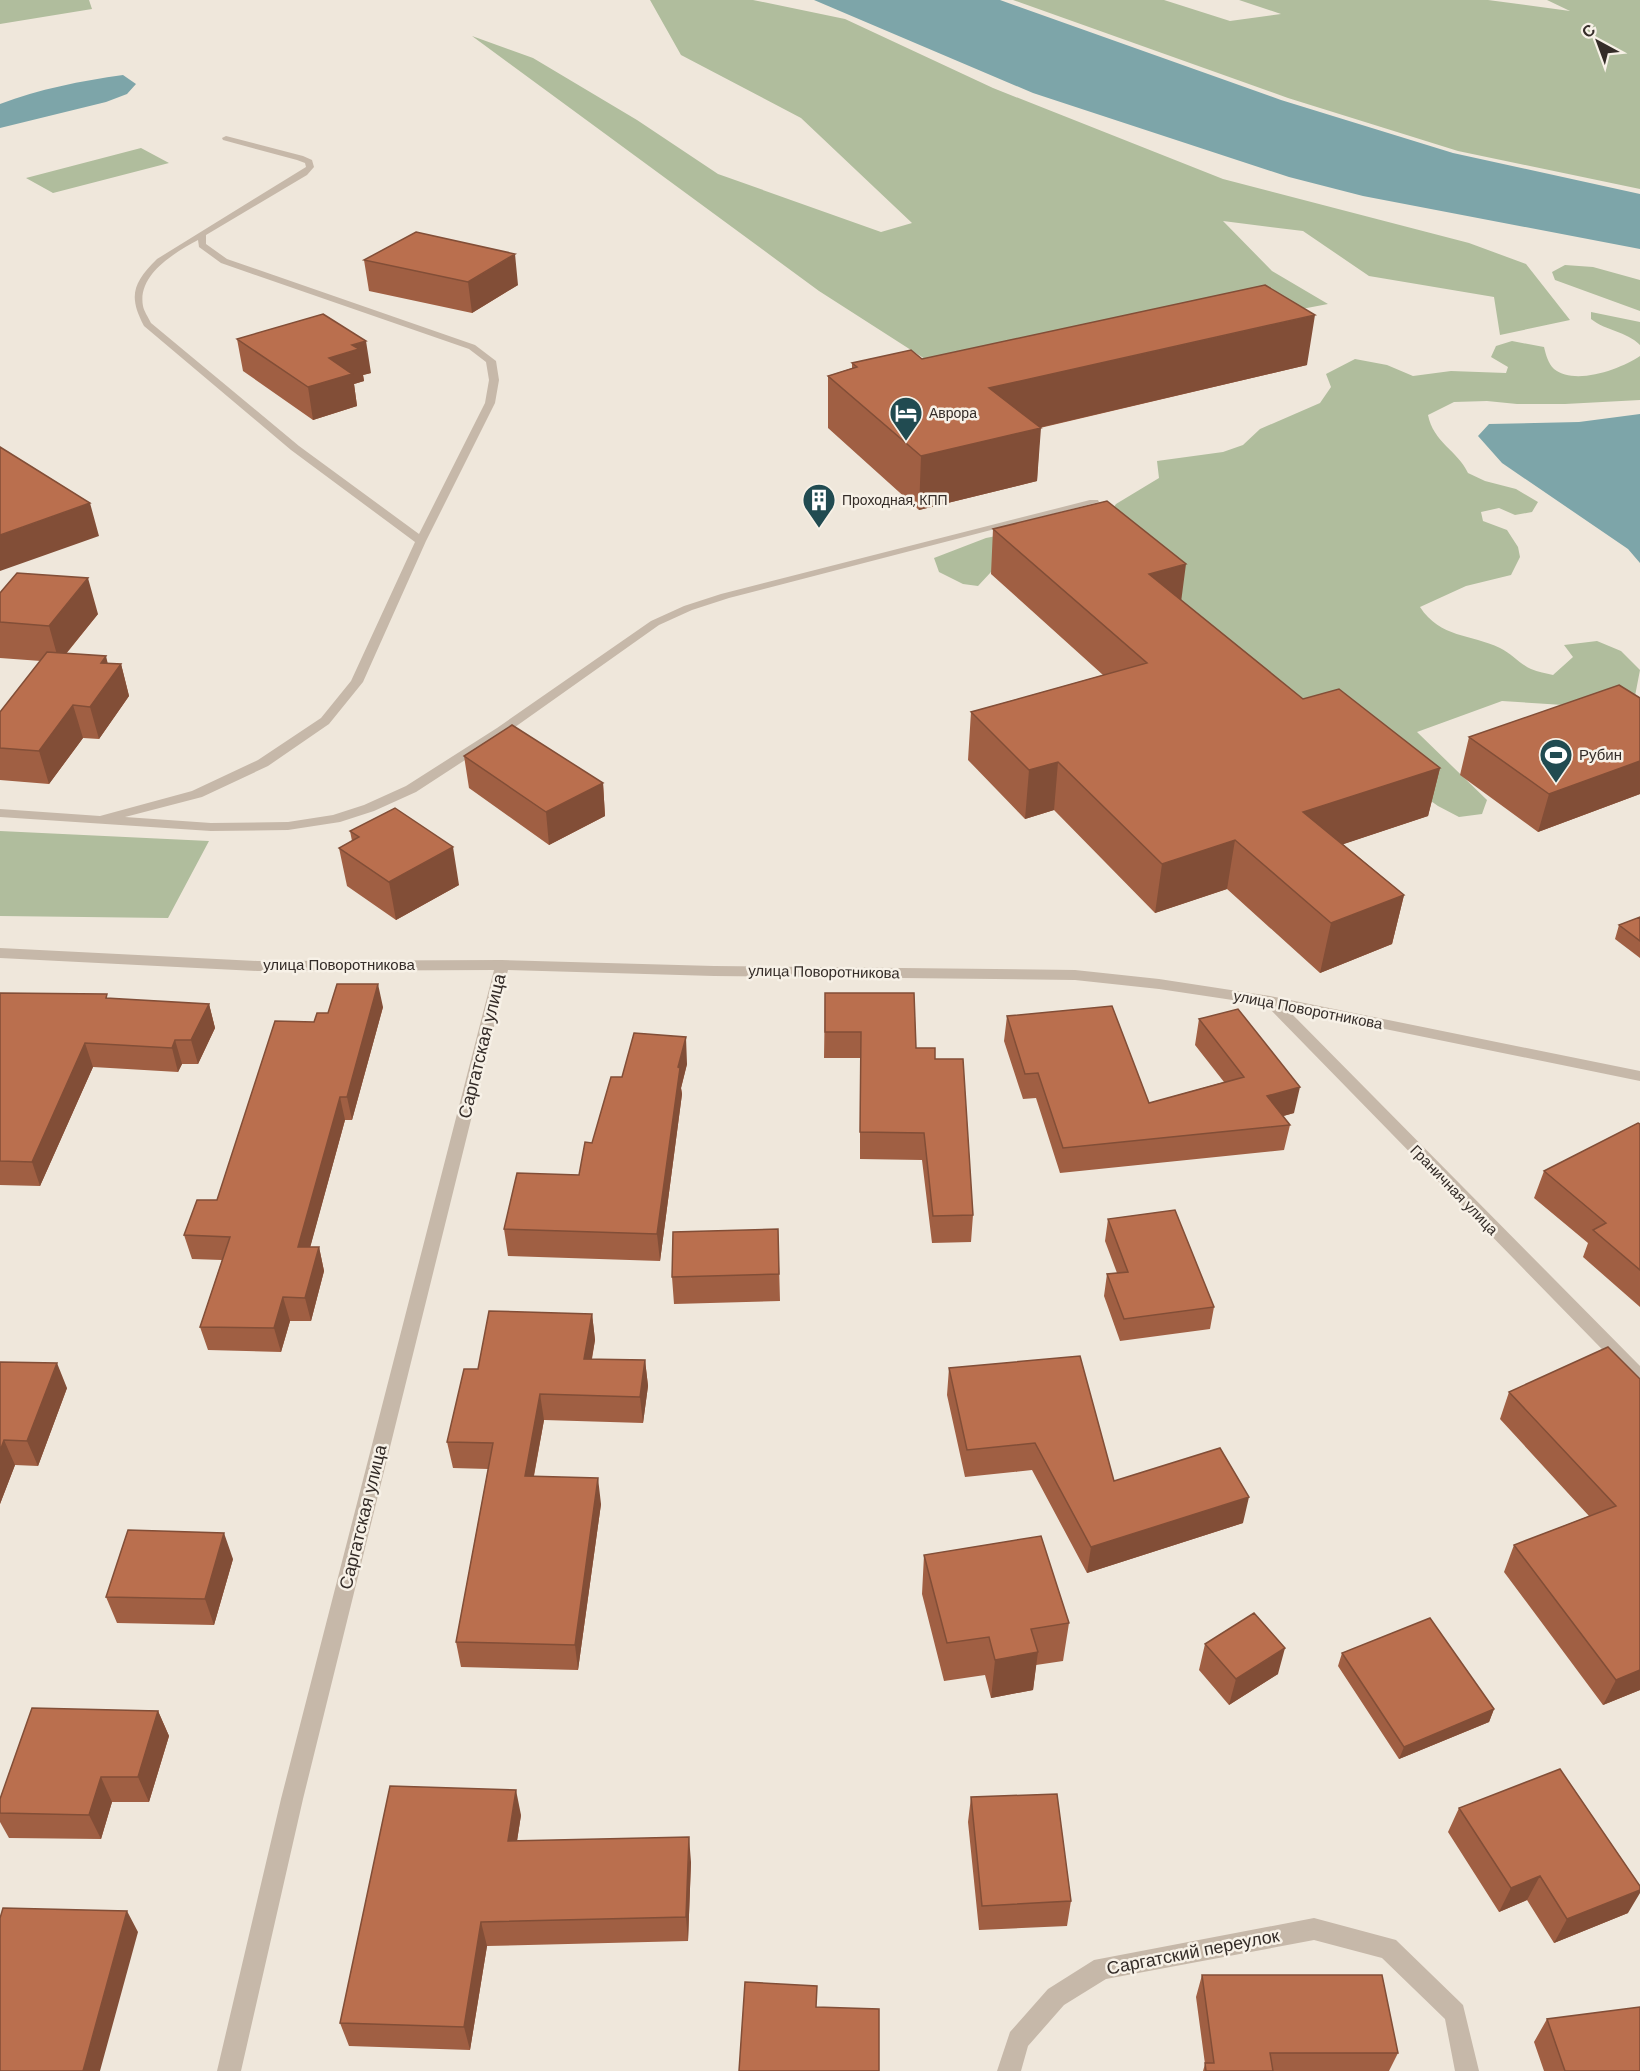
<svg xmlns="http://www.w3.org/2000/svg" width="1640" height="2071" font-family="'DM Sans',sans-serif">
  <rect width="100%" height="100%" fill="#efe7db"/>
  <path fill="#b0bd9d" d="M0 0H89L92 9 0 24Z
    M650 0H753L845 19 993 88 1223 179 1469 243 1526 264 1570 320 1500 335 1494 297 1369 276 1303 231 1223 221 1272 271 1328 304 984 369 925 359 819 291 472 36 533 58 637 120 718 174 881 232 912 223 801 118 681 55Z
    M1013 0H1164L1230 21 1281 14 1239 0H1488L1570 11 1547 0H1640V189L1458 151 1288 98Z
    M141 148 169 163 53 193 26 178Z
    M1565 265 1593 267 1640 280V311L1555 280 1552 272Z
    M1591 312 1640 322V345C1626 331 1606 331 1591 319Z
    M1512 341 1544 347C1546 355 1548 363 1554 369 1575 386 1621 369 1640 356V400L1565 404H1517L1487 401 1454 402 1428 415C1433 442 1458 451 1468 473L1485 481 1516 489 1538 502 1532 512 1515 515 1499 508 1481 512 1483 521 1507 530 1518 547 1520 557 1511 575 1466 586 1420 607C1440 638 1471 634 1500 648 1512 654 1520 664 1531 669 1538 672 1546 673 1553 675L1573 657 1564 645 1597 641 1621 651 1640 670 1635 696 1595 707 1502 701 1417 732 1487 800 1482 814 1459 817 1438 806 1335 733 991 572 978 586 963 584 939 572 934 558 986 538 1109 514 1116 504 1159 478 1157 461 1223 452 1243 445 1260 429 1320 403 1331 387 1326 374 1355 359 1387 365 1413 376 1451 371 1506 373 1508 367 1491 357 1496 346Z
    M0 831 209 841 168 918 0 916Z"/>
  <path fill="#7da5a9" d="M814 0H1000L1281 100 1453 153 1640 194V249L1363 196 1289 177 1033 93Z
    M123 75 136 84 127 94 106 102 0 128V104C39 89 81 81 123 75Z
    M1640 414V563L1628 549 1502 463 1478 436 1489 424 1579 422Z"/>
  <g fill="none" stroke-linecap="round" stroke-linejoin="round">
    <path fill="#c6b8a9" fill-rule="evenodd" d="M226 136 303 156 312 160 314 167 307 175 206 235V244L227 259 475 345 496 361 499 380 495 403 426 541 363 682 329 724 268 766 202 797 125 817 211 823 288 822 333 815 364 805 406 786 497 728 651 621 684 606 721 594 1090 500H1098L1099 502 729 598 692 610 659 625 505 734 416 792 374 811 340 822 288 830 211 831 0 817V809L100 816 192 791 258 760 321 718 351 681 415 542 291 450 144 326C128 296 133 283 157 259L306 167 305 163 297 160 223 140 222 138ZM198 240 199 247 221 263 469 349 486 362 489 380 485 403 419 534 299 446 151 323C148 317 144 311 143 306 137 274 176 252 198 240Z
      M0 948 257 961 502 960 714 966 1075 970 1159 979 1270 996 1640 1071V1081L1287 1009 1640 1366V1384L1634 1382 1266 1005 1159 989 1075 980 714 976 508 970 303 1799 241 2071H217L281 1799 494 970 257 971 0 958Z
      M1314 1918 1396 1940 1463 2005 1479 2071H1455L1445 2019 1382 1958 1314 1940 1106 1979 1064 2005 1028 2046 1021 2071H997L1010 2032 1048 1989 1094 1960Z"/>
  </g>
  <path fill="#a05f43" d="M364 260 518 285 472 313 369 291Z
    M237 339 371 373 363 375 364 381 354 384 357 406 313 420 243 371Z
    M922 359 1307 365 1040 428 1037 481 919 510 828 428V376L852 368V363Z
    M993 529 1182 601 1303 699 1440 768 1428 816 1343 844 1404 895 1392 944 1320 973 1227 889 1155 913 1054 810 1025 819 968 760 971 712 1103 675 991 574Z
    M0 593 98 614 66 654 108 664H121L129 696 99 739 83 738 49 784 0 780V712L41 661 0 658Z
    M1640 698V794L1538 832 1460 775 1469 737Z
    M464 756 603 783 605 816 549 845 469 788Z
    M350 831 459 885 396 920 347 886 339 848 352 841Z
    M1640 917V958L1615 939 1619 925Z
    M0 993 209 1004 215 1028 198 1064H182L178 1072 93 1067 40 1186 0 1185Z
    M825 993 916 1048 935 1059 973 1215 971 1242 932 1243 922 1160 860 1159V1058H824Z
    M383 1007 352 1120H345L310 1247H319L324 1271 311 1321H290L281 1352 208 1350 200 1327 222 1260 192 1259 184 1235 217 1200 314 1022 328 1013Z
    M1007 1016 1149 1103 1224 1082 1195 1045 1199 1019 1294 1113 1283 1116 1290 1125 1284 1150 1060 1173 1036 1098 1023 1099 1004 1041Z
    M687 1064 681 1088 682 1094 660 1261 508 1256 504 1229 579 1175 622 1077Z
    M1640 1124V1307L1583 1257 1588 1243 1534 1198 1544 1171Z
    M1108 1219 1214 1307 1210 1329 1120 1341 1104 1296 1107 1274 1117 1273 1105 1241Z
    M778 1229 780 1301 674 1304 672 1277Z
    M592 1314 595 1340 592 1359 645 1360 648 1386 643 1423 544 1420 534 1476 601 1504 578 1670 461 1667 456 1642 488 1469 453 1468 447 1442 478 1369Z
    M0 1362 67 1388 38 1466 15 1465 0 1504Z
    M949 1368 1114 1481 1243 1523 1087 1573 1032 1470 965 1477 947 1395Z
    M1640 1379V1690L1603 1705 1504 1572 1514 1545 1589 1516 1500 1419 1509 1392Z
    M924 1555 1069 1623 1063 1661 1036 1665 1033 1690 991 1698 985 1675 944 1681 922 1594Z
    M233 1559 214 1625 117 1623 106 1597Z
    M1205 1644 1278 1674 1229 1705 1199 1670Z
    M1342 1653 1494 1709 1489 1722 1399 1759 1338 1666Z
    M158 1711 169 1736 149 1802H112L101 1839 9 1838 0 1822V1799Z
    M971 1797 1071 1901 1067 1926 979 1930 968 1822Z
    M1459 1808 1628 1913 1554 1943 1527 1900 1499 1912 1448 1832Z
    M521 1815 517 1841 691 1862 688 1941 487 1946 470 2050 349 2046 340 2023Z
    M1202 1975 1398 2053 1389 2071H1203L1205 2064 1196 1997Z
    M1547 2019 1640 2071H1544L1534 2042Z"/>
  <path fill="#824e37" d="M515 254 518 285 472 313 468 282Z
    M1315 315 1307 365 986 440 989 388Z
    M366 341 371 373 363 375 364 381 354 384 357 406 313 420 308 387 329 358 352 345Z
    M1041 428 1037 481 919 510 921 456Z
    M90 503 99 536 0 571V535Z
    M1186 564 1180 610 1149 574Z
    M88 578 98 614 59 662 49 626Z
    M106 656 111 677 121 664 129 696 99 739 90 707 101 663Z
    M73 705 83 738 49 784 39 751Z
    M1640 761V794L1538 832 1549 794Z
    M1058 762 1054 810 1025 819 1029 770Z
    M1440 768 1428 816 1293 861 1303 812Z
    M603 783 605 816 549 845 546 812Z
    M1235 840 1227 889 1155 913 1162 864Z
    M453 847 459 885 396 920 389 882Z
    M1404 895 1392 944 1320 973 1331 923Z
    M378 984 383 1007 352 1120 347 1097Z
    M209 1004 215 1028 198 1064 191 1040Z
    M686 1037 687 1064 681 1088 682 1094 660 1261 657 1234 678 1067Z
    M175 1040 182 1064 178 1072 172 1048Z
    M85 1043 93 1067 40 1186 32 1162Z
    M1300 1087 1294 1113 1262 1122 1267 1096Z
    M340 1097 345 1120 304 1270 298 1247Z
    M319 1247 324 1271 311 1321 305 1298Z
    M283 1297 290 1321 281 1352 274 1328Z
    M592 1314 595 1340 587 1384 584 1359Z
    M645 1360 648 1386 643 1423 640 1397Z
    M57 1363 67 1388 38 1466 27 1441Z
    M540 1394 544 1420 529 1501 525 1476Z
    M4 1440 15 1465 0 1504V1451Z
    M598 1478 601 1504 578 1670 575 1645Z
    M1249 1497 1243 1523 1087 1573 1091 1547Z
    M224 1533 233 1559 214 1625 205 1599Z
    M1285 1648 1278 1674 1229 1705 1236 1679Z
    M1038 1652 1033 1690 991 1698 995 1660Z
    M1640 1670V1690L1603 1705 1616 1680Z
    M1494 1709 1489 1722 1399 1759 1404 1747Z
    M158 1711 169 1736 149 1802 138 1777Z
    M101 1777 112 1802 101 1839 89 1815Z
    M516 1790 521 1815 513 1866 508 1841Z
    M689 1837 691 1862 688 1941 686 1917Z
    M1540 1876 1527 1900 1499 1912 1511 1888Z
    M1640 1890V1893L1628 1913 1554 1943 1567 1919Z
    M127 1911 138 1932 100 2071H83Z
    M481 1922 487 1946 470 2050 464 2027Z"/>
  <path fill="#ba6f4e" stroke="#824e37" stroke-width="1.5" d="M416 232 515 254 468 282 364 260Z
    M1265 285 1315 315 989 388 1041 428 921 456 828 376 857 367 852 363 911 350 922 359Z
    M323 314 366 341 352 345 359 349 329 358 352 374 308 387 237 339Z
    M0 447 90 503 0 535Z
    M1107 501 1186 564 1149 574 1303 699 1339 689 1440 768 1303 812 1404 895 1331 923 1235 840 1162 864 1058 762 1029 770 971 712 1147 663 993 529Z
    M17 573 88 578 49 626 0 622V593Z
    M47 652 106 656 101 663 121 664 90 707 73 705 39 751 0 748V712Z
    M1619 685 1640 698V761L1549 794 1469 737Z
    M512 725 603 783 546 812 464 756Z
    M395 808 453 847 389 882 339 848 359 837 350 831Z
    M1640 917V941L1619 925Z
    M337 984H378L347 1097H340L298 1247H319L305 1298 283 1297 274 1328 200 1327 230 1237 184 1235 197 1200H217L275 1021 314 1022 317 1013H328Z
    M0 993 107 994 106 998 209 1004 191 1040H175L172 1048 85 1043 32 1162 0 1161Z
    M825 993H914L916 1048H935V1059H963L973 1215 933 1216 924 1133 860 1132 861 1032H825Z
    M1112 1006 1149 1103 1244 1077 1199 1019 1238 1009 1300 1087 1267 1096 1290 1125 1063 1148 1038 1073 1025 1074 1007 1016Z
    M634 1033 686 1037 678 1067 680 1068 657 1234 504 1229 517 1173 579 1175 585 1142 592 1143 611 1077H622Z
    M1638 1123 1640 1124V1270L1593 1230 1606 1223 1544 1171Z
    M1175 1210 1214 1307 1124 1319 1107 1274 1128 1272 1108 1219Z
    M778 1229 779 1274 672 1277 673 1232Z
    M489 1311 592 1314 584 1359 645 1360 640 1397 540 1394 525 1476 598 1478 575 1645 456 1642 493 1443 447 1442 464 1369H478Z
    M1608 1347 1640 1379V1670L1616 1680 1514 1545 1616 1506 1509 1392Z
    M1080 1356 1114 1481 1220 1448 1249 1497 1091 1547 1035 1443 967 1450 949 1368Z
    M0 1362 57 1363 27 1441 4 1440 0 1451Z
    M128 1530 224 1533 205 1599 106 1597Z
    M1041 1536 1069 1623 1031 1629 1038 1652 995 1660 989 1637 947 1643 924 1555Z
    M1254 1613 1285 1648 1236 1679 1205 1644Z
    M1430 1618 1494 1709 1404 1747 1342 1653Z
    M32 1708 158 1711 138 1777H101L89 1815 0 1813V1799Z
    M1560 1769 1640 1886V1890L1567 1919 1540 1876 1511 1888 1459 1808Z
    M390 1786 516 1790 508 1841 689 1837 686 1917 481 1922 464 2027 340 2023Z
    M1057 1794 1071 1901 982 1906 971 1797Z
    M3 1908 127 1911 83 2071H0V1918Z
    M1202 1975H1382L1398 2053H1270L1273 2071H1206L1205 2063H1214Z
    M745 1982 817 1986 816 2007 879 2009V2071H739Z
    M1640 2007V2071H1565L1547 2019Z"/>
  <defs>
    <g id="hotel-pin" transform="scale(1.725)"><path d="M0 17L-7.5 6A9.5 9.5 0 1 1 7.5 6Z" fill="#214b51" stroke="#f7f1e7"/><path d="M-6-4.5h1.5V1H6V5H4.5V3h-9V5H-6ZM-4 0a1.8 1.8 0 1 1 3.6 0ZM.5 0V-2.5h3Q6-2.5 6 0Z" fill="#fff"/></g>
    <g id="building-pin" transform="scale(1.725)"><path d="M0 17L-7.5 6A9.5 9.5 0 1 1 7.5 6Z" fill="#214b51" stroke="#f7f1e7"/><path d="M-4-6H4V6H1V3H-1V6H-4ZM-2.5-4.3h1.7v1.8h-1.7ZM.8-4.3h1.7v1.8H.8ZM-2.5-1h1.7V.8h-1.7ZM.8-1h1.7V.8H.8Z" fill="#fff"/></g>
    <g id="stadium-pin" transform="scale(1.725)"><path d="M0 17L-7.5 6A9.5 9.5 0 1 1 7.5 6Z" fill="#214b51" stroke="#f7f1e7"/><path d="M0-5a6.5 5 0 1 0 0 10a6.5 5 0 1 0 0-10ZM-3.5-1.8h7v3.6h-7Z" fill="#fff"/></g>
  </defs>
  <g fill-rule="evenodd">
    <use href="#hotel-pin" x="906" y="413"/>
    <use href="#building-pin" x="819" y="500"/>
    <use href="#stadium-pin" x="1556" y="755"/>
  </g>
  <g text-anchor="middle" dominant-baseline="central" stroke-width="5" stroke-linejoin="round" paint-order="stroke">
    <g font-size="14" fill="#342c28" stroke="#f7f1e7" text-anchor="start">
      <text x="929" y="413">Аврора</text>
      <text x="842" y="500">Проходная, КПП</text>
    </g>
    <g font-size="15" fill="#342c28" stroke="#f7f1e7" text-anchor="start">
      <text x="1579" y="755">Рубин</text>
    </g>
    <g font-size="15" fill="#342c28" stroke="#f7f1e7">
      <text x="339" y="965">улица Поворотникова</text>
      <text transform="translate(824 972) rotate(1)">улица Поворотникова</text>
      <text transform="translate(1308 1010) rotate(11)">улица Поворотникова</text>
      <text transform="translate(1454 1190) rotate(46)">Граничная улица</text>
    </g>
    <g font-size="18" fill="#342c28" stroke="#f7f1e7">
      <text transform="translate(482 1046) rotate(-76)">Саргатская улица</text>
      <text transform="translate(363 1517) rotate(-76)">Саргатская улица</text>
      <text transform="translate(1193 1952) rotate(-11)">Саргатский переулок</text>
    </g>
  </g>
  <g transform="translate(1598 42) rotate(319)" stroke="#f7f1e7" stroke-width="4.5" paint-order="stroke">
  <path d="M0-4.5L10 22L0 15L-10 22Z" fill="#342c28"/>
  <text y="-9" font-size="16" font-weight="bold" text-anchor="middle" fill="#342c28">С</text>
  </g>
</svg>
